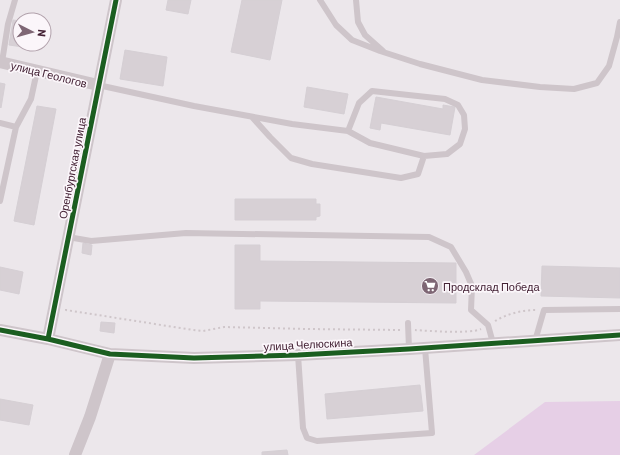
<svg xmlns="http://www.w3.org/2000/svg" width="620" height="455" font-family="Barlow,sans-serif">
  <rect width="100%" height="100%" fill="#ece7eb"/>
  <path fill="#e6cfe6" d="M620 401V455H474L545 402Z"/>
  <path fill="#d7d0d5" stroke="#d5cfd4" d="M168 0H191L188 14 166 10Z
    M242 0H282L270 60 231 52Z
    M13 20 20 21V44H31L30 48 9 45Z
    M125 50 167 57 163 86 120 79Z
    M0 83 5 84 1 108 0 107Z
    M307 87 348 94 344 114 304 107Z
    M376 97 443 109V105L455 107 450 135 381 123 380 130 370 128Z
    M37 106 56 109 34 225 14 221Z
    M235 199H316V204H320V216L316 217V220H235Z
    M83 243 92 245 91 255 82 253Z
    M235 245H260V261L456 263V303L260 301V309H235Z
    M542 266 620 268V298L541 296Z
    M0 267 23 272 19 294 0 290Z
    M101 322 115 323 114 333 100 331Z
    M420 385 423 411 327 419 325 394Z
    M0 399 33 405 29 425 0 420Z
    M287 450 288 455H262V452Z"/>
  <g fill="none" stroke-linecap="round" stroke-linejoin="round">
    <path stroke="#cfc6ca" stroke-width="2" stroke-dasharray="2 3" stroke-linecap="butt" d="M66 309V310L193 330 203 331 224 327 308 329 401 330
      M495 321C507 314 522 310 536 310
      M415 330C428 331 471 334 481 329"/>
    <path stroke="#cec5ca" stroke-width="6" d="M320 0 336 25 352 40 380 51 420 64 482 80 540 87 574 89 597 83 609 66 617 37 620 22
      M356 0 358 22 365 35 383 51
      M2 62 8 24 15 0
      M98 85 194 106 292 124 348 131 370 143 424 156 447 154 460 144 465 129 464 115 458 105 445 99 372 91 359 103 348 131
      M252 117 270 137 291 158 312 164 401 178 418 174 424 156
      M0 123 16 127 0 201
      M16 127 31 99 37 71
      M68 237 91 241 186 233 429 237 451 247 466 272 472 286 471 310 488 325 493 343
      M408 323 409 349
      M535 341 544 310 620 309
      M298 355 303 428 307 438 317 441 432 433 425 348"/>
    <path stroke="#cec5ca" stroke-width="12" d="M0 62 98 85
      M0 330 48 339 110 354 194 358 298 355 409 349 620 335
      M48 339 116 0
      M75 455 90 417 110 354"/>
    <g stroke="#fbf6fa" stroke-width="8">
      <path id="cycleway" d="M0 330 48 339 110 354 194 358 298 355 409 349 620 335
        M48 339 116 0"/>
    </g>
    <use href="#cycleway" stroke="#1b5e20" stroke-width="5"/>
  </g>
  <defs>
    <g id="supermarket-disc" transform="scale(0.9)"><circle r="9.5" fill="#7e6674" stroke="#fbf6fa"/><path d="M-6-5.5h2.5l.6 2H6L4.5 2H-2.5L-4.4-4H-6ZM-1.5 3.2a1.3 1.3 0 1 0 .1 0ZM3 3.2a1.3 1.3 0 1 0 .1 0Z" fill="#fff"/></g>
  </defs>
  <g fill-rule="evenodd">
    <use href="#supermarket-disc" x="430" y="286"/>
  </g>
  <g text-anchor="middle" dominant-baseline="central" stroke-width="3.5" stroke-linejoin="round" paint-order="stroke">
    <g font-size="11" fill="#432134" stroke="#fbf6fa">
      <text transform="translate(49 74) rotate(14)">улица Геологов</text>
      <text transform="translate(72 168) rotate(-79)">Оренбургская улица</text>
      <text transform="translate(308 344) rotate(-3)">улица Челюскина</text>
    </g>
    <g font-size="11" fill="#432134" stroke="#fbf6fa" text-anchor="start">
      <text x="443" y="286">Продсклад Победа</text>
    </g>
  </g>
  <g transform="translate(32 32) rotate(96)"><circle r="19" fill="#fbf6fa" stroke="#b1a1ab"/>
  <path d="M0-3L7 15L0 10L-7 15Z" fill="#7e6674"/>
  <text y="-6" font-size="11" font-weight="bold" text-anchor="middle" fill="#432134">N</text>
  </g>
</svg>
